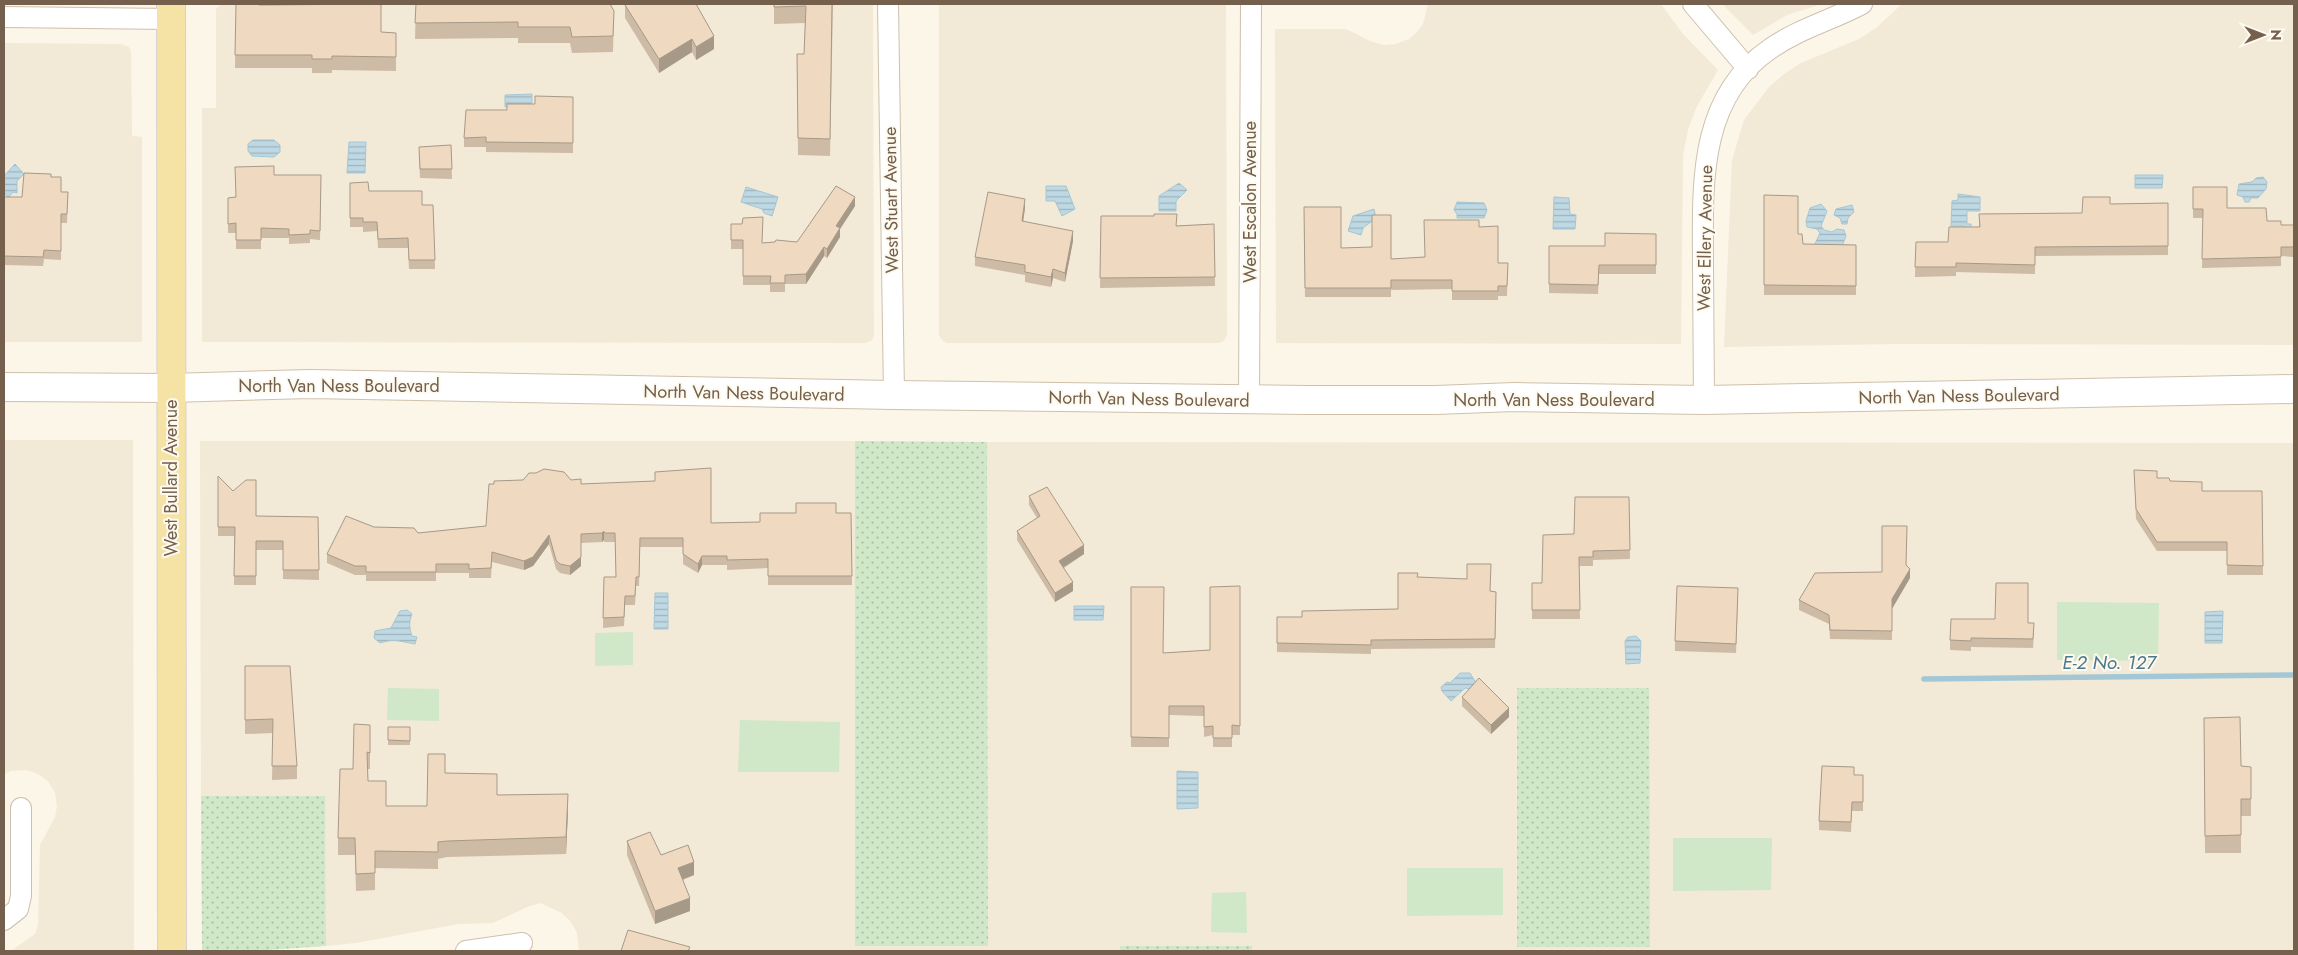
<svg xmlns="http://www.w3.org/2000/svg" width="2298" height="955" font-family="Jost,sans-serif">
  <defs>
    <pattern id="grass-dots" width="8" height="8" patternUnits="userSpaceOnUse" patternTransform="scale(1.25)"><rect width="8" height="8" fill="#d0e8c7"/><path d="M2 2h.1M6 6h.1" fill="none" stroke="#adbfa4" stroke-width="1.8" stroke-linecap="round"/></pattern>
    <pattern id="water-rules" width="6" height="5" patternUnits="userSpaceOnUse" patternTransform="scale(1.25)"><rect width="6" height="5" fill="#bed9e4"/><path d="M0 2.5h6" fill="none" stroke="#9fb3bb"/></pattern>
  </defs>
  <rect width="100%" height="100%" fill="#fbf6e8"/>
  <path fill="#f2e9d7" d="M222 4H873L874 335 872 340 866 343 202 342V108H216V9Z
    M939 4H1226L1227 335 1224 341 1219 343H947L942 340 939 335Z
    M1428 4H1661L1683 34 1718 70 1697 106 1688 130 1683 155 1681 344 1276 343 1275 29H1346L1370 41 1384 45 1396 44 1409 39 1416 33 1423 24Z
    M1722 4H1822L1787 15 1753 35Z
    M1902 4H2294V345L1895 344 1724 347 1732 160 1744 120 1769 87 1784 74 1801 63 1859 39 1876 28Z
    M4 43 121 44 129 47 131 51 132 136 142 137V342H4Z
    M4 440H133L134 951H11L35 934 38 925 40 845 55 817 57 806 55 793 48 781 38 774 26 770 11 771 4 774Z
    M200 441H855V946H988L987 442 2294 443V951H1252V946H1120V951H579L577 933 571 922 562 913 540 903 527 907 493 923 458 924 356 943 326 946 325 796H201Z"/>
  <path fill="url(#grass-dots)" d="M855 441 987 442 988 946H855Z
    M1517 688H1649L1650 947H1517Z
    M201 796H325L326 946 254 951H202Z
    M1120 946H1252V951H1120Z"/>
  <path fill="#d0e8c7" d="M2057 602 2159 603 2158 661 2057 660Z
    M633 632V665L595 666V633Z
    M388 688 439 689V721L387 720Z
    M740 720 840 722 839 772H738Z
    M1673 838H1772L1771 890 1673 891Z
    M1407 868H1503V915L1407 916Z
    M1246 892 1247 933 1211 932 1212 893Z"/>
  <path fill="url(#water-rules)" stroke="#a4c7d5" d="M532 94V103L527 108 505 107V95Z
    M253 140H274L280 145V152L274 157 252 156 248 151V144Z
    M349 142H366L365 173H347Z
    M15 164 24 174 17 181V193L13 192 8 198 4 192V176Z
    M2135 175H2163L2162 188H2135Z
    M2263 177 2267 182 2266 189 2258 198H2251L2249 202H2245L2243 197 2237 195 2239 184 2252 182 2256 178Z
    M1179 183 1187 190 1176 201V211H1159V196Z
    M1046 186H1066L1075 209 1062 216 1055 201H1046Z
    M746 187 778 197 772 216 764 213 762 209 741 202Z
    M1958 194 1980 197V211H1967V224H1971V231L1965 230 1964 226H1951L1952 201 1958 200Z
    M1554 197 1569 198 1570 214 1576 215 1575 229H1553Z
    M1457 202 1484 203 1487 210 1484 218H1457V214L1454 210Z
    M1821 204 1827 211 1821 226 1824 230 1832 232 1837 229 1844 230 1846 236 1842 246H1814L1820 233 1817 229 1807 227 1806 221 1810 208Z
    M1852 205 1854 212 1848 218 1847 224H1842L1840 218 1834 215 1836 209Z
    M1374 209 1376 218 1363 228 1361 235 1348 231 1353 216Z
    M655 593H668V629H654Z
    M1074 606H1104L1103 620H1074Z
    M407 610 412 614C409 621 409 628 412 636L417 637 415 644C402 642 394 638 380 643L374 638 375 631 391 628 400 611Z
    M2223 611 2222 643H2205V612Z
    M1636 636 1641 641 1640 663 1626 664 1625 641 1628 637Z
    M1460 673H1470L1476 683 1471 689 1465 688 1451 701 1442 691 1441 687 1447 682 1450 683Z
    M1177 771 1198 772V808L1177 809Z"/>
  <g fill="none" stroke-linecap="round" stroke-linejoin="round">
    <path stroke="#a4c7d5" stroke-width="5.5" d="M1924 679 2294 675"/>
    <g stroke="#cdc0af" stroke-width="22">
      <path id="street" d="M888 4 894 395
        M1693 4 1748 69
        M4 17 170 19
        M1249 400 1251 4
        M1704 400C1704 356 1703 312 1703 267 1703 190 1696 99 1770 49 1798 29 1832 20 1862 4
        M4 920 18 909 21 896V808
        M466 951 522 943"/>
    </g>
    <g stroke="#cfc1ac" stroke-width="30">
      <path id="secondary" d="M4 387 170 388 310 384 894 395 1305 400H1436L1514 397 1704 400 2294 389"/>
    </g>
    <g stroke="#d8d2cd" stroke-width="30">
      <path id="primary" d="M171 4 172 951"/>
    </g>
    <use href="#street" stroke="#fff" stroke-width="20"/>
    <use href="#secondary" stroke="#fff" stroke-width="28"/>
    <use href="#primary" stroke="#f5e2a5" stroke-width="28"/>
  </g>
  <path fill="#cebba6" d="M236 4 259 5 381 32 396 33V71L332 70V73H312V68H235Z
    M416 4 614 11 613 52 572 53 570 43H518V38L415 39Z
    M774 4H833L830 156 798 155 797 54H804L805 23 774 24Z
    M625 5 714 49 696 60 692 52 659 73 625 18Z
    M573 97V153L486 152V147H464V138L507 110 535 104Z
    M451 145 452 179 420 178 419 156Z
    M274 175H321L320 240 310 239V243L289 244V238H261V249H236V233H228V198L236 197Z
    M51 177 61 192H68L67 223H61V260L44 259 43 266 4 265V197H22Z
    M350 183 369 191 422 205H433L435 269H409L408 248H378L377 231 363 232V227H350Z
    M2193 187 2227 208 2281 225H2294V257L2281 256V266L2202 268 2203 218H2193Z
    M1764 195 1798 234 1803 244 1856 245V295H1764Z
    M2168 203V255L2035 256V274L1956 272V276L1915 277 1916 242H1948L1979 227V214L2082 213 2110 204Z
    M855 206 840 229V237L827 258 824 256 806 284H785V292H770V285H743V249H731V224L762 243 797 242Z
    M1304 207 1341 248 1391 259 1425 257 1479 227 1498 263H1508L1507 296H1498V300H1452V289L1391 290V297H1305Z
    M1025 208 1023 221 1073 241 1065 282 1053 278 1051 287 1025 282V275L975 266V257Z
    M1101 216H1154L1176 226 1214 224 1215 286 1100 288Z
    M1656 234V274H1599L1598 294 1549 293V246H1605Z
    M2134 470 2157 478 2170 481 2202 491H2262L2263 575H2227V551H2157L2136 519Z
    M218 476 256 516 318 517 319 580 283 579V550H256V585H234V536H218Z
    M571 480 581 484 711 523 760 522 836 513H851L852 585H768V568L727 570V565H702L698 573 683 564V547H640L639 586H636L635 605H625L624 626 603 628 604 577H616L615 542H604V540L602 542 581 543V566L570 575 560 573 556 569 549 544 533 566 524 570 492 562 491 578H469V573H436V581H366V575H355L327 563V554L374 527 418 533 486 526Z
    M1029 496 1084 554 1064 568 1073 591 1055 602 1017 540V531L1037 518 1029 505Z
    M1629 497 1630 559 1593 560V566H1579L1580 619H1532V583H1542L1574 534Z
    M1907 565 1910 578 1892 608V640L1830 639 1829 624 1799 610V600L1882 572Z
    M1418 577 1491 591 1496 592 1495 648 1371 649V654L1277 652V617H1302L1398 609Z
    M1240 586V735H1232V747H1213V735L1204 737V716L1169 715V747H1131V587L1163 653 1210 650Z
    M1738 597 1736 653 1675 651V641Z
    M1995 619 2028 623 2034 632 2033 648 1971 647V651L1950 650V640Z
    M245 666 297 766V779L272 780 273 733 245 734Z
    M1462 697 1509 717 1491 734 1462 706Z
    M2204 718 2241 766 2251 767V816H2241V853H2205Z
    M370 725V769H368V781L386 806H427L445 773 497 795 568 811 566 854 447 857 438 859V869L375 868V890L356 891 355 855H338V838L353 769Z
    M388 727H410V745H388Z
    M1854 775H1863V811H1852L1851 832 1819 830V821Z
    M627 841 661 855 694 875 683 880 690 911 655 924 627 855Z"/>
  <path fill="#a79987" d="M714 36V49L696 60V47Z
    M692 39V52L659 73V59Z
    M855 197V206L840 229V237L827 258V249L836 226Z
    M1025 199V208L1022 230V221Z
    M1073 231V241L1065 282V273Z
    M824 247V256L806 284V274Z
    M1053 269V278L1051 287V277Z
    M604 531V540L602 542V533Z
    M581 534V566L570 575V566Z
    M549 535V544L533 566 524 570V561Z
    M1084 545V554L1059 570V561Z
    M702 556V565L698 573V564Z
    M1910 569V578L1892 609V599Z
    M1073 582V591L1055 602V593Z
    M1509 708V717L1491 734V725Z
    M568 794V811L566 854V837Z
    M694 862V875L678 881V868Z
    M690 898V911L655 924V911Z"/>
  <path fill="#efdac1" stroke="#a79987" d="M236 4H259V5L381 4V32L396 33V57L332 56V59H312V55H235Z
    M416 4H610L614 11 613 36 572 37 570 27H518V22L415 23Z
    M627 4H696L714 36 696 47 692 39 659 59 625 5Z
    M774 4H832L830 139 798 138 797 54H804L806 6 774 7Z
    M535 96 573 97V143L486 142V137L464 138 466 110H507V104H535Z
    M451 145 452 169H420L419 147Z
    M274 166V175H321L320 231 310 230V234L289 235V229L261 228V240H236V223L228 224V198L236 197 235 167Z
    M24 173 51 174V177H61V192H68L67 214H61V251L44 250 43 257 4 256V197H22Z
    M368 182 369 191H422V205H433L435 260H409L408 238 378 239 377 222H363V218H350V183Z
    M836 186 855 197 836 226 840 228 827 249 824 247 806 274 785 275V283H770L771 276H743V240H731V224H742L743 218 763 217 762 243 775 242 776 240 797 242Z
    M2193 187H2227V208H2266L2267 221H2281V225H2294V247H2281V257L2202 259 2203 209H2193Z
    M988 192 1025 199 1022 221 1073 231 1065 273 1053 269 1051 277 1025 272V265L975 257Z
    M1764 195 1798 196V234H1802L1803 244 1856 245V286L1764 285Z
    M2083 197H2110V204L2168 203V246L2035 247V265L1956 263V267H1915L1916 242H1948L1949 227H1980L1979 214 2082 213Z
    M1304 207H1341V248L1372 247V215H1391V259L1425 257 1424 220H1479V227L1498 226V263H1508L1507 286H1498V291H1452V280H1391V288H1305Z
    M1154 214H1177L1176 226 1214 224 1215 277 1100 278 1101 216H1154Z
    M1605 233 1656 234V265H1599L1598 285 1549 284V246H1605Z
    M711 468V523L760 522V513H796V503H836V513H851L852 576H768V559L727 560V556H702L698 564 683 554V538H640L639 577H636L635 596H625L624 617 603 618 604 577H616L615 533H604V531L602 533 581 534V557L570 566 560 564 556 560 549 535 533 557 524 561 492 552 491 568 469 569V564H436V572H366V566H355L327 554 346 516 374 527 414 528 418 533 486 526 489 484H494V481L523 480 529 473H536L544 469 564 472 571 480 581 479V484L655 481V472Z
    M2134 470 2157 471V478H2169L2170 481 2202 482V491H2262L2263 566 2227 565V542H2157L2136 509Z
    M218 476 233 491 246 480H256V516L318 517 319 570H283V541H256V576H234L235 527H218Z
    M1047 487 1084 545 1059 561 1073 582 1055 593 1017 531 1040 516 1029 496Z
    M1575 497H1629L1630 550 1593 551V557H1579L1580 610H1532V583H1542L1543 535 1574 534Z
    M1882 526H1907L1906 565 1910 569 1892 599V631L1830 630 1829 615 1799 600 1815 573 1882 572Z
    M1467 564H1491L1490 591 1496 592 1495 639 1371 640V645L1277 643V617H1302V611L1398 609V573H1418L1417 577 1467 579Z
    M1996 583H2028V623H2034L2033 639 1971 638V641L1950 640 1951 619H1995Z
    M1240 586V726L1232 725V738H1213V726L1204 727V706H1169V738L1131 737V587H1164L1163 653 1210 650V587Z
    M1677 586 1738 588 1736 644 1675 641Z
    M245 666H290L297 766H272L273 719 245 720Z
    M1479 678 1509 708 1491 725 1462 697Z
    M2240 717 2241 766 2251 767V799H2241V835L2205 836 2204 718Z
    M354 724 370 725V753L367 752 368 781H386V806H427L428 754H445V773L497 774V795L568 794 566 837 447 841 438 842V852L375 851V873L356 874 355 838H338L340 769H353Z
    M388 727H410V741L388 740Z
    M1822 766 1854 767V775H1863V802H1852L1851 822 1819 821Z
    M650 832 661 855 688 845 694 862 678 868 690 898 655 911 627 841Z
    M628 930 690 947 688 951H621Z"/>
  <g text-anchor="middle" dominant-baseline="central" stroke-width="4" stroke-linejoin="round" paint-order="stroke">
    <g font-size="18" fill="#74604d" stroke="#fefaef">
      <text transform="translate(891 200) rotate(-91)">West Stuart Avenue</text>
      <text transform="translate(1250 202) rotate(-90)">West Escalon Avenue</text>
      <text transform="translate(1705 238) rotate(-89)">West Ellery Avenue</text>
      <text x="339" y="386">North Van Ness Boulevard</text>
      <text transform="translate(744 393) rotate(1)">North Van Ness Boulevard</text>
      <text transform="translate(1959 396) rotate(-1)">North Van Ness Boulevard</text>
      <text transform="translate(1149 399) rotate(1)">North Van Ness Boulevard</text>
      <text x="1554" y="400">North Van Ness Boulevard</text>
      <text transform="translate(171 478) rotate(-90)">West Bullard Avenue</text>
    </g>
    <g font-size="19" font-style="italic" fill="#4c798c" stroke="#fefaef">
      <text x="2109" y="662">E-2 No. 127</text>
    </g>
  </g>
  <rect width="2298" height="955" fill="none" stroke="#74604d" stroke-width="10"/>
  <g transform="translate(2263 35) rotate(90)" stroke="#fefaef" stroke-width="4" paint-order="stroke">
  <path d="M0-4L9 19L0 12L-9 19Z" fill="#74604d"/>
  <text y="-8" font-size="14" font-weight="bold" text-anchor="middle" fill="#74604d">N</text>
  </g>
</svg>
